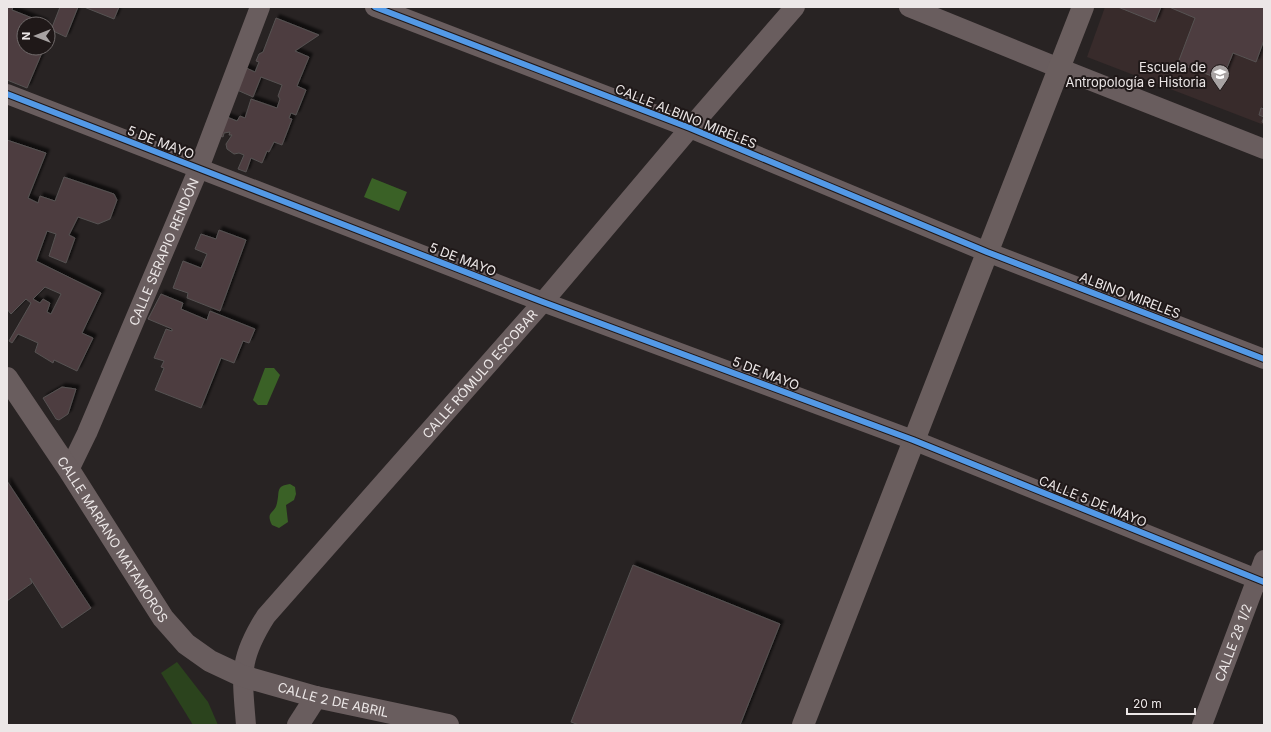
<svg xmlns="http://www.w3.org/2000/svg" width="1271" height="732" font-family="Inter,sans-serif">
  <defs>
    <filter id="shadow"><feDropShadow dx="3.5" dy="-3.5" stdDeviation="1" flood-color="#0009"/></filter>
  </defs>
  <rect width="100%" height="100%" fill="#282323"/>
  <path fill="#382b2b" d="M1105 7H1264V125L1087 57Z"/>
  <path fill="#2b431d" d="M177 662 208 702 218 725H193L161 673Z"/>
  <path fill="#3a6126" d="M372 178 407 192 399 211 364 197Z
    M265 368H274L280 375 267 405H258L253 400Z
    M290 484 295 487 296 494 294 500 286 505 288 522 279 528 272 525C265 511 275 514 277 503 280 492 275 486 290 484Z"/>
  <path fill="#4d3e40" stroke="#565252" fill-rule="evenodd" filter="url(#shadow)" d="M7 7H13L12 10 45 23 24 24V48H44L27 88 7 80Z
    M60 7H78L66 37 51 30Z
    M84 7H119L114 19Z
    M1118 7H1161L1155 22Z
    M1169 7H1264V40L1256 62 1233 53 1222 80 1178 63 1195 18Z
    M276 18 319 35 295 51 309 57 297 86 306 90 296 115 291 113 289 118 292 119 282 145 274 142 269 152 267 151 262 163 251 158 246 172 238 169 244 155 239 153 234 154 227 149 226 144 232 135H229L230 132 224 133 223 137 215 134 222 115 237 121 240 116 245 118 251 99 277 108 280 99 278 96 282 85 261 77 253 97 237 90 242 66 255 72 259 62 256 61 259 54 263 52Z
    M1261 108 1264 109V123L1262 122 1264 117 1259 115Z
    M7 140 46 153 28 198 38 203 40 196 55 201 64 177 114 194 117 200 110 219 98 224 78 217 69 235 75 238 66 263 49 256 56 234 47 231 36 261 101 293 82 333 93 338 77 371 54 360 53 363 35 352 38 343 18 334 12 343 9 341 31 303 26 299 11 314 7 309ZM45 287 61 294 51 314 47 312 50 303 43 299 40 303 33 299Z
    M219 230 246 240 220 311 187 298 188 293 173 288 183 261 201 268 207 254 195 249 201 234 216 239Z
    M161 294 183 303 181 309 207 320 210 311 255 329 249 343 243 341 234 363 221 358 201 408 155 390 164 368 161 367 164 361 154 358 166 329 172 331V329L148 319Z
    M62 387 76 389 68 414 59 420 56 419 43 398Z
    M7 481 91 608 62 628 30 578 32 583 7 601Z
    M633 565 780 624 740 725H579L571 722Z"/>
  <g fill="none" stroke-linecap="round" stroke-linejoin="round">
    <g stroke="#695d5e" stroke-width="20">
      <path d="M375 7 690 128 987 252 1264 359"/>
      <path d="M909 7 1059 68 1264 149"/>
      <path d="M7 94 543 302 913 440 1264 582"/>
      <path id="s1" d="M69 470 87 433 199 168 260 7"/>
      <path id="s2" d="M246 725C242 675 238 660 266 616L543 302 690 128 795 7"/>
      <path id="s3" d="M1202 725 1264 560"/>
    </g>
    <g stroke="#695d5e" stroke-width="22">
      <path id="s4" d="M7 378 69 470 163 618 186 644 210 661 242 676 316 697 448 725"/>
      <path d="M298 725 316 697"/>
    </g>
    <path stroke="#6a5e5e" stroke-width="22" d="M803 725 1083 7"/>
    <g stroke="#1f1818" stroke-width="8">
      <path id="cycleway" d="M375 7 690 128 987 252 1264 359
        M7 94 543 302 913 440 1264 582"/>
    </g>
    <use href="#cycleway" stroke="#5399e6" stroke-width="6"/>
  </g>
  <defs>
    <g id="university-pin" transform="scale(1)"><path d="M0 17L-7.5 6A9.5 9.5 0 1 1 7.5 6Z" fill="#a7a2a2" stroke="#1f1818"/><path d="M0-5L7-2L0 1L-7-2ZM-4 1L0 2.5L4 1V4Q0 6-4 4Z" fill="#fff"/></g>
  </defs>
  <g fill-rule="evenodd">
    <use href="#university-pin" x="1220" y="74"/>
  </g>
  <g text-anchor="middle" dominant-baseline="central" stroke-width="4" stroke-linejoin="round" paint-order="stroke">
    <g font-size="13" fill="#ece7e7" stroke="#1f1818" text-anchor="end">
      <text x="1206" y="67">Escuela de<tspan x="1206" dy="15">Antropología e Historia</tspan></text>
    </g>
    <g font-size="13" fill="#ece7e7" stroke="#1f1818">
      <text transform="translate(686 116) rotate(22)">CALLE ALBINO MIRELES</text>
      <text transform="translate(161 142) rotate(21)">5 DE MAYO</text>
      <text stroke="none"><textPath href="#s1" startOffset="238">CALLE SERAPIO RENDÓN</textPath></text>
      <text transform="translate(463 259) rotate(21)">5 DE MAYO</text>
      <text transform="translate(1130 295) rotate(21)">ALBINO MIRELES</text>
      <text transform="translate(766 373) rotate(21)">5 DE MAYO</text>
      <text stroke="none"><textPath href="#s2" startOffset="437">CALLE RÓMULO ESCOBAR</textPath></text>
      <text transform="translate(1093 501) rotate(22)">CALLE 5 DE MAYO</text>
      <text stroke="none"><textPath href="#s4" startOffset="193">CALLE MARIANO MATAMOROS</textPath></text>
      <text stroke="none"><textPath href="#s3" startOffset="88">CALLE 28 1/2</textPath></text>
      <text stroke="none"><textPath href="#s4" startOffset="480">CALLE 2 DE ABRIL</textPath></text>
    </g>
  </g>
  <rect width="1271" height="732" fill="none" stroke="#ece7e7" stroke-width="16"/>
  <g transform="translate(36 36) rotate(270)"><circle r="19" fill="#1f1818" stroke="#716b6b"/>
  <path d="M0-3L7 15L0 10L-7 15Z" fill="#a7a2a2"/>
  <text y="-6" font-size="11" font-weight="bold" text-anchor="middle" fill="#ece7e7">N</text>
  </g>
  <path d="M1127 708v6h68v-6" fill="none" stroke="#ece7e7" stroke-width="2"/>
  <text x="1133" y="708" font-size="12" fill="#ece7e7" stroke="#1f1818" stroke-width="3" paint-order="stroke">20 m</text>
</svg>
